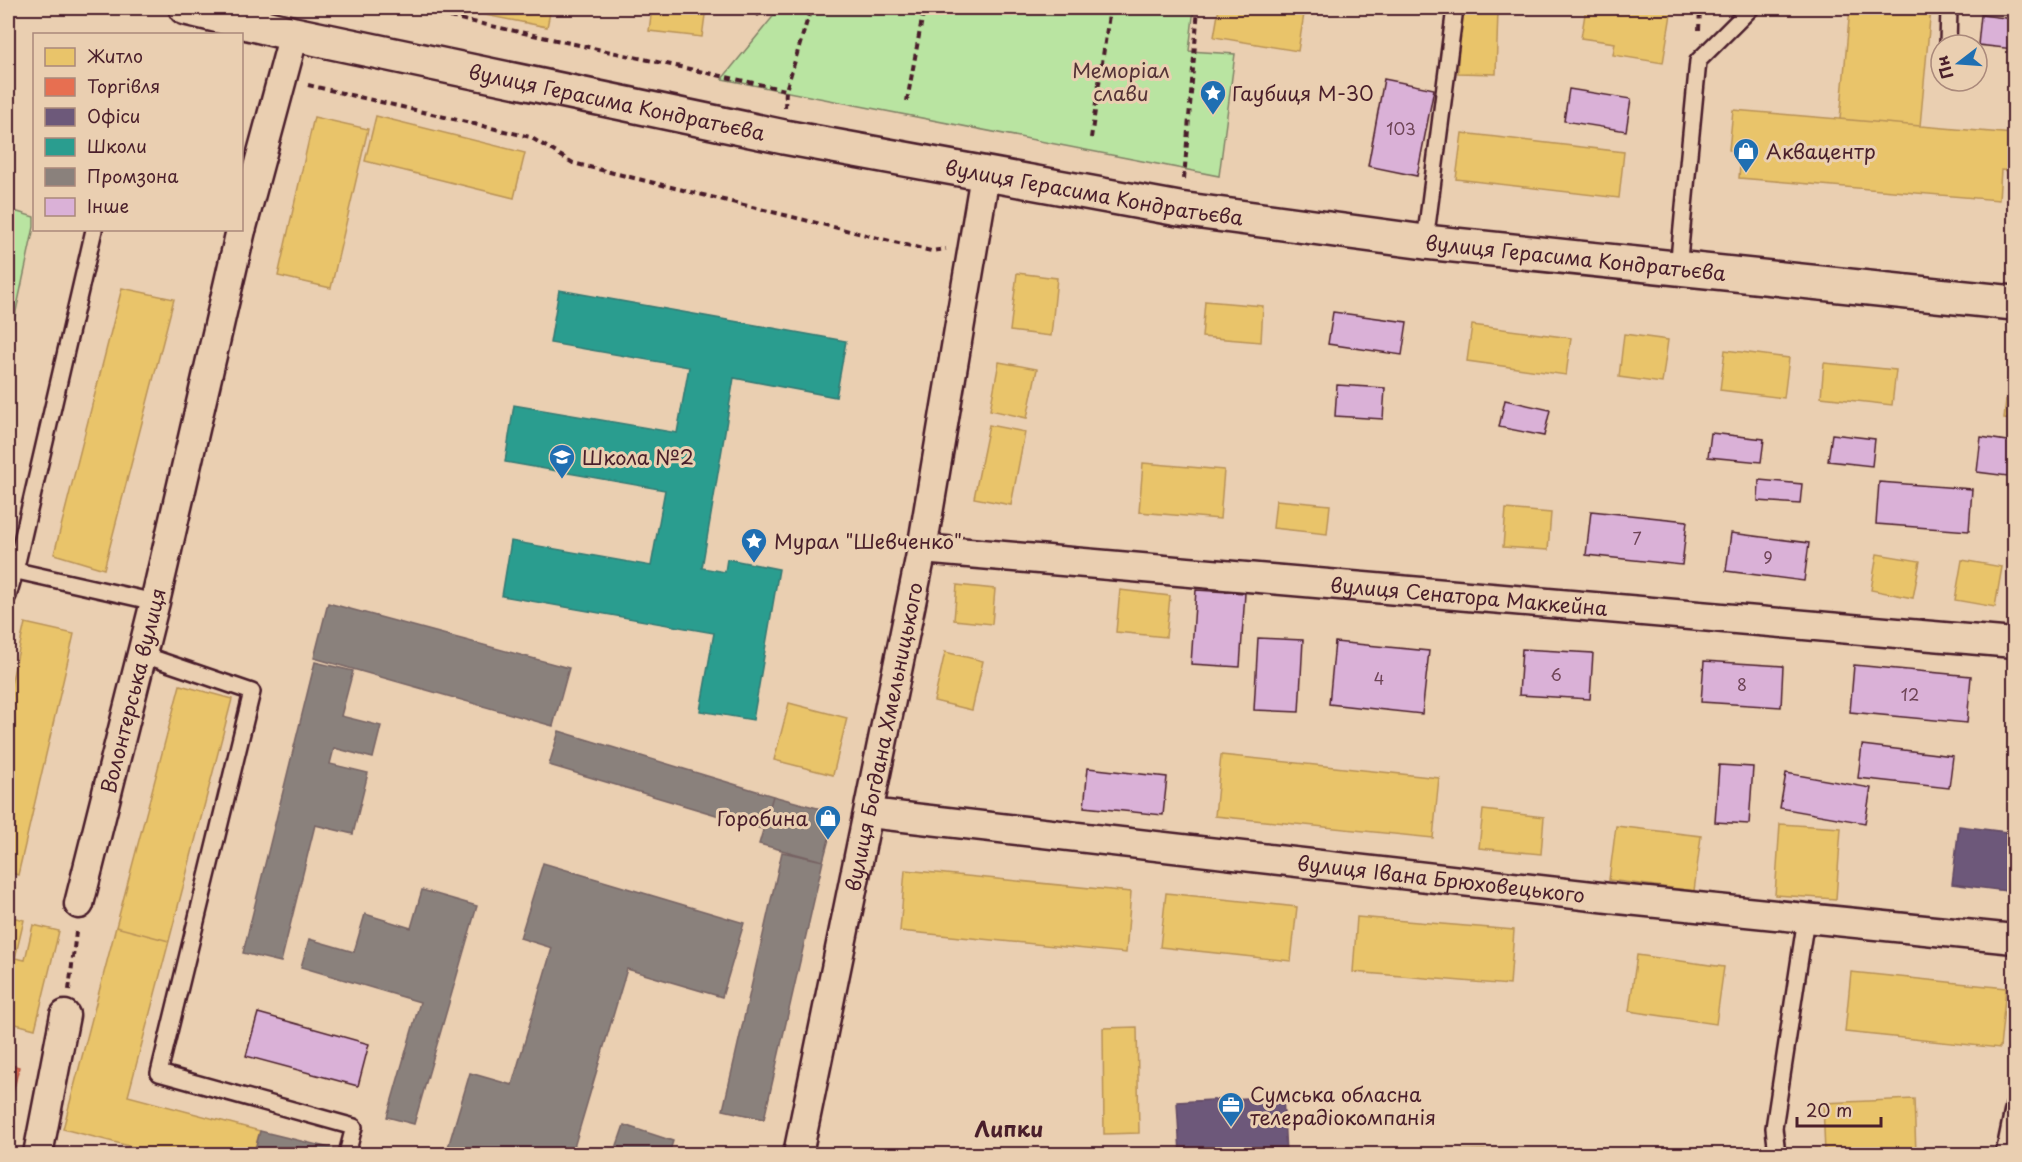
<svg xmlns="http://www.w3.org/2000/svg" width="2022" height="1162" font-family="'Playpen Sans',sans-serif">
  <rect width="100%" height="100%" fill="#eacfb1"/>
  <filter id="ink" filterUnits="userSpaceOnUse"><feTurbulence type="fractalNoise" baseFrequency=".0167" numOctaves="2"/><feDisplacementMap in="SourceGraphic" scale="12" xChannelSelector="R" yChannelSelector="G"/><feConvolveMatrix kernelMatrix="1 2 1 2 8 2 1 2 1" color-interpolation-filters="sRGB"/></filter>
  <g filter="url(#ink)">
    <path fill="#b9e4a1" stroke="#828266" stroke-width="1.5" d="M780 8H1194L1189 51 1235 54 1219 176 722 79Z
      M8 209 34 217V227L12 330 8 329Z"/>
    <path fill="#e9c46a" stroke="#b99257" stroke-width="1.5" d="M481 8H551L547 27 480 14Z
      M652 8H706L702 37 649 31Z
      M1219 8H1305L1298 51 1214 37Z
      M1586 8H1672L1663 63 1613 55 1615 43 1581 38Z
      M1850 8H1931L1920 126 1840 119Z
      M1459 10 1498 11 1496 74 1458 73Z
      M1733 110 2014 134V171L2001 170 1999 200 1739 178 1741 152 1729 150Z
      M376 116 525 153 514 198 365 161Z
      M314 117 368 129 331 288 278 276Z
      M1462 133 1624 152 1619 198 1456 179Z
      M1017 273 1057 278 1051 336 1010 331Z
      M122 288 174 299 104 569 54 554Z
      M1205 301 1263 306 1261 342 1202 337Z
      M1472 325 1571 338 1566 375 1467 361Z
      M1624 334 1668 340 1662 383 1619 377Z
      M1725 350 1789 358 1784 398 1720 390Z
      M999 362 1037 369 1027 418 990 410Z
      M1824 363 1896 370 1892 405 1821 397Z
      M2007 389 2014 390V420L2004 419Z
      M989 425 1025 432 1011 505 974 498Z
      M1143 463 1224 470 1220 519 1139 512Z
      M1276 500 1330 505 1327 534 1273 528Z
      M1506 509 1551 513 1548 550 1503 547Z
      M1877 554 1920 561 1913 598 1871 590Z
      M1962 560 2002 567 1995 607 1955 600Z
      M957 585 995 589 992 624 954 620Z
      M1120 590 1170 596 1166 637 1116 632Z
      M25 623 74 634 18 875 8 872V697Z
      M945 652 983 661 972 710 934 701Z
      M180 685 232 699 169 941 116 927Z
      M789 703 847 718 833 775 774 760Z
      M1221 755 1439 778 1433 838 1215 816Z
      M1483 810 1544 817 1541 854 1479 848Z
      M1780 824 1841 828 1836 899 1775 895Z
      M1616 826 1701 836 1694 891 1609 880Z
      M905 870 1131 892 1126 953 900 931Z
      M1166 893 1297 907 1291 961 1160 947Z
      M8 916 24 920 15 958 25 960 33 925 59 931 35 1029 8 1022Z
      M1357 917 1514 930 1510 985 1353 972Z
      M116 927 169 941 128 1096 260 1131 253 1154H160L63 1129Z
      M1637 955 1724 967 1716 1024 1629 1011Z
      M1851 972 2006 988 2000 1048 1845 1032Z
      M1137 1027 1139 1133 1104 1134 1103 1028Z
      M1914 1099 1916 1154H1825L1823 1103Z
      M1625 1148V1154H1325V1153Z"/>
    <path fill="#e76f51" stroke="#b85746" stroke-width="1.5" d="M8 1064 19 1067 8 1114Z"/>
    <path fill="#6d597a" stroke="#624862" stroke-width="1.5" d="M1959 826 2014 833V892L1952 884Z
      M1283 1096 1286 1154H1180L1177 1102Z"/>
    <path fill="#2a9d8f" stroke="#347771" stroke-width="1.5" d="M559 290 846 341 836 397 734 378 702 568 725 572 727 559 779 569 753 720 700 711 714 633 502 596 511 541 651 566 665 490 505 462 514 405 677 433 689 367 550 343Z"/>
    <path fill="#8a817c" stroke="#776464" stroke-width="1.5" d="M328 603 569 668 553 726 314 658Z
      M315 662 353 671 341 716 381 726 373 758 334 748 330 764 368 773 353 834 315 825 281 962 243 953Z
      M559 731 773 796 763 829 549 765Z
      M773 796 836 813 823 861 759 844Z
      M782 852 823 861 764 1119 723 1110Z
      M543 863 744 923 722 997 627 969 572 1154H446L470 1073 512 1085 552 948 520 938Z
      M422 890 477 906 414 1124 387 1117 420 1002 301 967 309 939 354 952 365 914 411 928Z
      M624 1125 673 1141 669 1154H614Z
      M260 1131 334 1149 332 1154H254Z
      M382 1148 405 1154H380Z"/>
    <path fill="#dab1d7" stroke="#4a1f2b" stroke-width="1.5" d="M750 8H767L758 16Z
      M1981 15 2014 19V49L1978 45Z
      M1384 79 1434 89 1417 176 1368 166Z
      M1569 89 1631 99 1626 131 1564 121Z
      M1333 312 1407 322 1402 355 1328 344Z
      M1337 385 1385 388 1383 419 1335 416Z
      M1505 400 1550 410 1544 436 1499 427Z
      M1711 433 1764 439 1761 462 1708 457Z
      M1832 434 1875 439 1872 466 1828 461Z
      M1981 437 2013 442 2008 476 1977 472Z
      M1759 480 1802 484 1800 504 1758 501Z
      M1879 482 1972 489 1969 531 1876 524Z
      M1591 511 1687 521 1682 565 1586 555Z
      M1731 533 1809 543 1804 581 1726 571Z
      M1196 590 1245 593 1240 667 1191 664Z
      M1258 638 1303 640 1299 712 1254 710Z
      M1335 642 1429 651 1422 714 1329 704Z
      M1522 649 1593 653 1590 699 1519 695Z
      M1704 661 1783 666 1781 707 1701 702Z
      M1854 665 1971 676 1967 723 1850 712Z
      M1862 745 1953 756 1949 788 1858 778Z
      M1719 765 1753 767 1749 824 1715 822Z
      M1088 768 1167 777 1163 815 1084 807Z
      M1786 773 1871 788 1865 823 1780 808Z
      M258 1013 369 1044 358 1086 246 1056Z"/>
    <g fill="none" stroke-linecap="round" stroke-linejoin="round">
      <g stroke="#4a1f2b" stroke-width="20">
        <path id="service" d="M1948 45 1949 8
          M1425 242 1455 8
          M1678 269 1698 61 1751 8
          M8 569 155 602
          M8 596 15 571 94 230
          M141 654 252 692 159 1073 354 1127 347 1154
          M1777 1154 1774 1128 1806 918
          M2004 1154 2014 1105"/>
      </g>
      <g stroke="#4a1f2b" stroke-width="33">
        <g id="minor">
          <path d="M242 227 294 34"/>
          <path id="s1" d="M922 549 2014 643"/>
          <path id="s2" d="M869 813 1618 899 2014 939"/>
          <path id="s3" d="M79 904 155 602 241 230"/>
          <path d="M38 1154 65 1015"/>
          <path id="s4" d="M798 1154 922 549 985 175"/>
        </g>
      </g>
      <g stroke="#4a1f2b" stroke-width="38">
        <g id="tertiary">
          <path id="s5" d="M186 8 294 34 784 137 1179 209 1425 242 2014 303"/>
        </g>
      </g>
      <path stroke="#4a1f2b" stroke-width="4" stroke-dasharray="6 4.5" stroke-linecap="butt" d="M409 8 786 90
        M1699 30 1700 8
        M308 85 530 137 573 163 931 251 946 249
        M907 101 924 8
        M785 108 786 90 811 8
        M1091 138 1110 8
        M1184 179 1198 8
        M69 990 76 932"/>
      <use href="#service" stroke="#eacfb1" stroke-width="15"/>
      <use href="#minor" stroke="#eacfb1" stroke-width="28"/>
      <use href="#tertiary" stroke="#eacfb1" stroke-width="33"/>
    </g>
  </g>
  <defs>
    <g id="sight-pin" transform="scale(1.35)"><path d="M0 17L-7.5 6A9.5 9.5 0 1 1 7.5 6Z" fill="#1f6fb2" stroke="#eacfb1"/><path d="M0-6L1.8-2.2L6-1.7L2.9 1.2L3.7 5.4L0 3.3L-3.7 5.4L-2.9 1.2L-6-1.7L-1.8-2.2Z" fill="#fff"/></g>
    <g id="shop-pin" transform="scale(1.35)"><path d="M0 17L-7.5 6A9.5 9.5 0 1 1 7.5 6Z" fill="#1f6fb2" stroke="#eacfb1"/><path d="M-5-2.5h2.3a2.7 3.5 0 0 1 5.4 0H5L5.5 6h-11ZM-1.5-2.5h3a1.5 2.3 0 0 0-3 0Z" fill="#fff"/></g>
    <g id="school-pin" transform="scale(1.35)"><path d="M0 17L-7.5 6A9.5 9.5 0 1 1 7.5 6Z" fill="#1f6fb2" stroke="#eacfb1"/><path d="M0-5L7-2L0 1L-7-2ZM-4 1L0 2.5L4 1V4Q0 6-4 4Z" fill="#fff"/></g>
    <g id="office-pin" transform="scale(1.35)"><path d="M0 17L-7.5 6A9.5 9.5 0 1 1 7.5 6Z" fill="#1f6fb2" stroke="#eacfb1"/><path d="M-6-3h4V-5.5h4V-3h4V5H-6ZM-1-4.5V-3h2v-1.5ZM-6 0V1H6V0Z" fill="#fff"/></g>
  </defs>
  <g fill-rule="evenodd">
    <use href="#sight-pin" x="1213" y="93"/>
    <use href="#shop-pin" x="1746" y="151"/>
    <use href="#school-pin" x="562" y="457"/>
    <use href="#sight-pin" x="754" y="541"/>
    <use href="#shop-pin" x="828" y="818"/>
    <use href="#office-pin" x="1231" y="1105"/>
  </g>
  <g text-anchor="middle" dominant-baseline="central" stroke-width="6" stroke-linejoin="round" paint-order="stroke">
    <g font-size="16" fill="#6e4456">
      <text x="1401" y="128">103</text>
      <text x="1637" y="538">7</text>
      <text x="1768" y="557">9</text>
      <text x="1556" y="674">6</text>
      <text x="1379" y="678">4</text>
      <text x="1742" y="684">8</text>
      <text x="1910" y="694">12</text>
    </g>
    <g font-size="20" fill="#553337" stroke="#eacfb1">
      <text x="1121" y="70">Меморіал<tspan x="1121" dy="23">слави</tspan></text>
    </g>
    <g font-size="20" fill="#4a1f2b" stroke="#eacfb1" text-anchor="start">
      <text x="1232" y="93">Гаубиця М-30</text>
      <text x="1766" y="151">Аквацентр</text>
      <text x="582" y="457">Школа №2</text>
      <text x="774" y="541">Мурал "Шевченко"</text>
      <text x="808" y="818" text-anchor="end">Горобина</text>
      <text x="1250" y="1094">Сумська обласна<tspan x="1250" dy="23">телерадіокомпанія</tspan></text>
    </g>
    <g font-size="20" fill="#4a1f2b" stroke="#eacfb1">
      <text stroke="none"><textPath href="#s5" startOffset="441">вулиця Герасима Кондратьєва</textPath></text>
      <text stroke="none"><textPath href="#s5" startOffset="927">вулиця Герасима Кондратьєва</textPath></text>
      <text stroke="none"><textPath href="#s5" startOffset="1413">вулиця Герасима Кондратьєва</textPath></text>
      <text stroke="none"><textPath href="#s1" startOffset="549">вулиця Сенатора Маккейна</textPath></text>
      <text stroke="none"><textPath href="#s3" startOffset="220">Волонтерська вулиця</textPath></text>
      <text stroke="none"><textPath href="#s4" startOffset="426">вулиця Богдана Хмельницького</textPath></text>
      <text stroke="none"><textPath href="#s2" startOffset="576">вулиця Івана Брюховецького</textPath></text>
    </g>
    <g font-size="21" font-weight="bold" fill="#4a1f2b" stroke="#eacfb1">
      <text x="1009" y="1128">Липки</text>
    </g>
  </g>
  <rect width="2022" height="1162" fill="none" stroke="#eacfb1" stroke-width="30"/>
  <rect x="15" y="15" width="1992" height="1132" fill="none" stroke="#4a1f2b" stroke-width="2" filter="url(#ink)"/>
  <rect x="33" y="33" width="210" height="198" fill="#eacfb1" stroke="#aa897b" stroke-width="1.5"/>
  <rect x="45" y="48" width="30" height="18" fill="#e9c46a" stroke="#aa897b" stroke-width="1.5"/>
  <text x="87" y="63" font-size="18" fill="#4a1f2b">Житло</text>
  <rect x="45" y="78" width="30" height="18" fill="#e76f51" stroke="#aa897b" stroke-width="1.5"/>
  <text x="87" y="93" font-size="18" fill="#4a1f2b">Торгівля</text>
  <rect x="45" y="108" width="30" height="18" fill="#6d597a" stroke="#aa897b" stroke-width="1.5"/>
  <text x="87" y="123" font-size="18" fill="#4a1f2b">Офіси</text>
  <rect x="45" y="138" width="30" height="18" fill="#2a9d8f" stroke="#aa897b" stroke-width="1.5"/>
  <text x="87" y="153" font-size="18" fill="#4a1f2b">Школи</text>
  <rect x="45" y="168" width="30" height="18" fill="#8a817c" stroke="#aa897b" stroke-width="1.5"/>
  <text x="87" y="183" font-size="18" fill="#4a1f2b">Промзона</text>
  <rect x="45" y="198" width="30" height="18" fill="#dab1d7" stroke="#aa897b" stroke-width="1.5"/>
  <text x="87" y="213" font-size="18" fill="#4a1f2b">Інше</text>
  <g transform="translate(1959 63) rotate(253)"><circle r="28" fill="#eacfb1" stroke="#aa897b" stroke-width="1.5"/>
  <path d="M0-4.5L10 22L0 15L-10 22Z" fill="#1f6fb2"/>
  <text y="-9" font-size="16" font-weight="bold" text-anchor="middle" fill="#4a1f2b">Пн</text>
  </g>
  <path d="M1797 1117v9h84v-9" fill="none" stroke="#4a1f2b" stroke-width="3"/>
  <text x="1806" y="1117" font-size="18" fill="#4a1f2b" stroke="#eacfb1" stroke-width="4.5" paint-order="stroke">20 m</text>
</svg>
